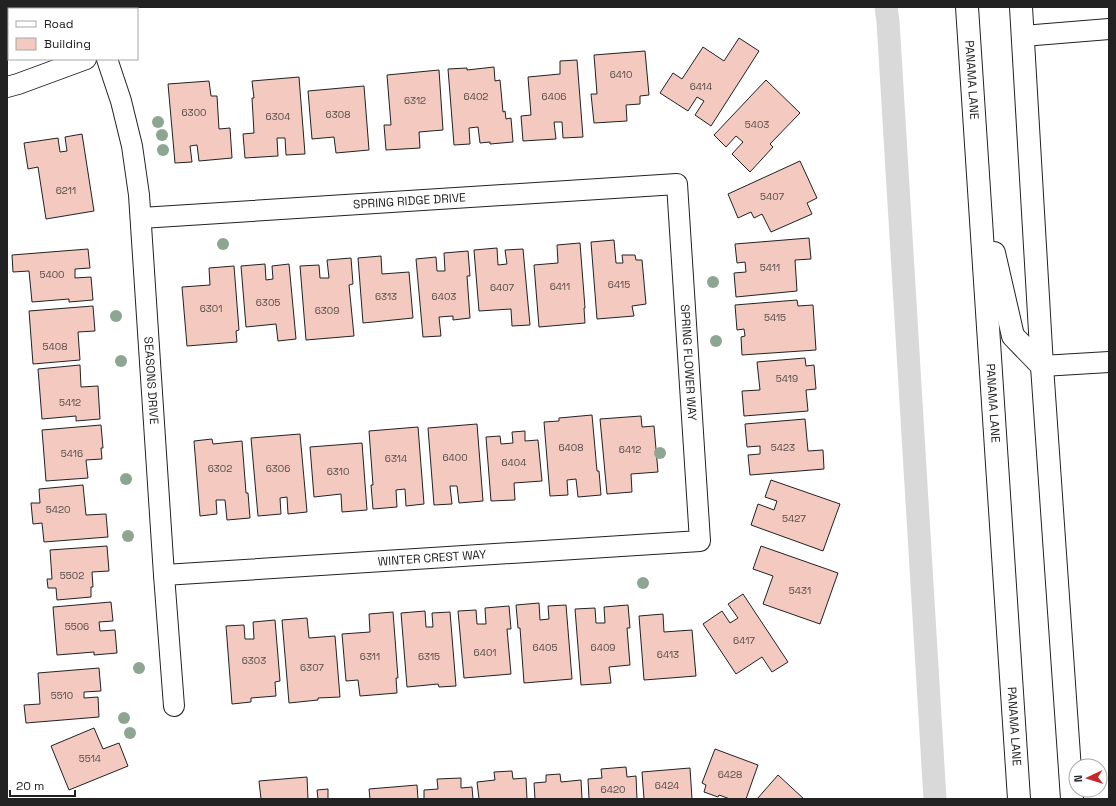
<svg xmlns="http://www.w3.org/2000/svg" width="1116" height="806" font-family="'Space Grotesk',sans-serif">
  <rect width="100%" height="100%" fill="#fff"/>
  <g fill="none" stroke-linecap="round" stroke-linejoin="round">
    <path stroke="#d9d9d9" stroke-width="23" d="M886 7 888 21 935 799"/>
  </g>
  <path fill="#f3c9c0" stroke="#222" d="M7 7H34V9H9V21H7Z
    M739 38 759 51 711 126 695 115 704 101 697 97 688 111 660 93 673 73 682 79 703 47 724 61Z
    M645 51 649 95 640 96V104L626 105 627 121 594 123 591 94H597L594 55Z
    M577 60 583 137 563 138 562 122H554L556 139 523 141 521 116 531 115 528 77 560 74V61Z
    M494 67 495 81 500 80 503 112 505 111 506 119 511 118 513 142 490 144V142L480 143 478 127 469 128 470 144 454 145 448 69 467 68V70Z
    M439 70 443 130 419 132 420 148 386 150 384 125H391L387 75Z
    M299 77 305 154 286 155 285 138H277L278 156 245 158 243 134 254 133 252 98H254L252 81Z
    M766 80 800 113 770 144 773 147 750 172 732 154 743 142 736 136 726 147 714 135Z
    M209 81 211 96H217L219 129 230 128 232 158 199 161 197 145 190 146 192 162 175 163 168 84Z
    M364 86 369 150 336 153 334 137 312 139 308 91Z
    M82 134 94 211 46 219 38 167 28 169 24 143 58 138 60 152 67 151 65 137Z
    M800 161 817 198 807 203 812 214 771 232 762 214 754 218 751 212 738 218 728 194Z
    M809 238 811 259 795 260 797 291 736 297 734 273 746 272 745 262 737 263 735 244Z
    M614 240 616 263H623L622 255H635L636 260H642L646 304 632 306 634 316 597 319 591 242Z
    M580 243 585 308H584L585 323 539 327 534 265 558 263 557 245Z
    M497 248 498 265 507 264 505 250 523 249 530 325 512 326 511 309 479 311 474 250Z
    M88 249 90 268 75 269V278L91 277 93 300 69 302V299L32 302 29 271 13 272 12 255Z
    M468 251 470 276H467L470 318 453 320V316L439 317 441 336 423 337 416 259 436 257 437 271H445L444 253Z
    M381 256 382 274 409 272 413 318 363 323 358 258Z
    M351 258 353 284 349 285 354 336 306 340 300 266 319 265 320 278H329L327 260Z
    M265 264 266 280 273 279 272 266 289 264 296 339 278 341 276 324 246 327 241 266Z
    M234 266 239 330 236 331 237 342 187 346 182 287 210 285 209 268Z
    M797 300 798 306 813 305 816 350 742 355 741 337 745 336 744 329 737 330 735 305Z
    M93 306 95 331 78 332 80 360 33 364 29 311Z
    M805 358 806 366 814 365 816 389 806 390 808 411 744 416 742 391 760 390 757 362Z
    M80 365 81 387 98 386 100 419 76 421V416L42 419 38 369Z
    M592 415 597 471H599L601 495 578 497 576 479 567 480 568 495 550 496 544 422 559 421V418Z
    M641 416 642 427 654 426 658 472 631 474 632 492 607 494 600 419Z
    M805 419 808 451 823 450 824 469 750 475 748 455 760 454V446L747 447 745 424Z
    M477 424 483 501 459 503 457 486H450L452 504 434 505 428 428Z
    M101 425 103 448H101L102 459 86 460 88 478 46 481 42 430Z
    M418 427 424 504 406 506 405 489 396 490 397 507 373 509 371 485H373L369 431Z
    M525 431V441L538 440 542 481 514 483 515 500 491 501 486 437 500 436 501 444 513 443 512 432Z
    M300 434 307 512 288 514 287 497 280 498 281 514 258 516 251 438Z
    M212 439 213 444 242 441 246 493H248L250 518 227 520 225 500H216L217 514 200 516 194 441Z
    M362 443 367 510 342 512 341 494 314 497 310 447Z
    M771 480 840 504 823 551 751 525 758 504 774 510 777 501 765 497Z
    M83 485 86 515 106 514 108 537 44 542 42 523 33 524 31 503H40L39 489Z
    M107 546 109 571 92 572 93 587H91V597L57 600 56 588H48L47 579H52L50 550Z
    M761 546 838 573 820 624 763 604 773 576 753 569Z
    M743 594 788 662 772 672 762 657 736 674 703 624 722 611 730 623 738 618 728 604Z
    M111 602 113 621 99 622 100 631 115 630 117 653 94 655V652L57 655 53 607Z
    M539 603 540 620 549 619 548 606 566 605 572 679 524 683 520 628H518L516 605Z
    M628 605 630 628H627L630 665 609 667 611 683 581 685 575 609 595 608 596 623H605L604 607Z
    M509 606 511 629H507L511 674 464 678 458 611 476 610 477 624H486L485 608Z
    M425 611 426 627H433L432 613 450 612 456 686 439 687 438 684 407 687 401 613Z
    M393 612 398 678H396L397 693 360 696 358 680 346 681 342 634 370 632 369 614Z
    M663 614 664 632 692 630 696 676 644 680 639 616Z
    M307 618 309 638 335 636 340 697 318 698V700L289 703 282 620Z
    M275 620 280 681 275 682 276 696 251 698V702L232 704 226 626 244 625 245 639H254L253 622Z
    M99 668 101 691 84 692V698L98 697 99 717 26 723 24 705 40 704 38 673Z
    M94 728 103 749 119 743 128 766 69 790 51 746Z
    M715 749 758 765 746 799H730L719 795 718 797 704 792 706 785 702 783Z
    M626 767 627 777 636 776 637 799H589L588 779 602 778 601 769Z
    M690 768 692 799H644L642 772Z
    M512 771 513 779 526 778 527 799H479L477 782 495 780 494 772Z
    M560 774 561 782 581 780 582 799H535L534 783 546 782V775Z
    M778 775 804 799H757Z
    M307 777 308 799H261L259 781Z
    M461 778V788L472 787 473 799H424V790L438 789 437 779Z
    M417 785 418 799H370L369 789Z
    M328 789V799H318L317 790Z"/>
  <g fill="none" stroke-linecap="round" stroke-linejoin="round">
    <g stroke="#222" stroke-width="22">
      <g id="minor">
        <path d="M87 7 88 9"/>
        <path d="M1023 36 1109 29"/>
        <path id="s1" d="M107 59 121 101 132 146 139 195 164 575 174 706"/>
        <path d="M7 87 18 84 86 59"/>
        <path id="s2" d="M141 218 677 184 700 541 164 575"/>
        <path d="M1042 366 1109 362"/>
      </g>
    </g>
    <g stroke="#222" stroke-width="24">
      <g id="secondary">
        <path id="s3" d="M967 7 1019 799"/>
        <path d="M1021 7 1042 366 1072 799"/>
        <path d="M994 253 1013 336 1042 366"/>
      </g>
    </g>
    <use href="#minor" stroke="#fff" stroke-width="20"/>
    <use href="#secondary" stroke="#fff" stroke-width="22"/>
  </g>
  <g fill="#8da692">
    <circle cx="158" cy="122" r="6"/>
    <circle cx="162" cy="135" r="6"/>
    <circle cx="163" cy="150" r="6"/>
    <circle cx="223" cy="244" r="6"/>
    <circle cx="713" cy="282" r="6"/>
    <circle cx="116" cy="316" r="6"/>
    <circle cx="716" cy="341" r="6"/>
    <circle cx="121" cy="361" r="6"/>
    <circle cx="660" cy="453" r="6"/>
    <circle cx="126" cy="479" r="6"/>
    <circle cx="128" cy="536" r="6"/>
    <circle cx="643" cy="583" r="6"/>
    <circle cx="139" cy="668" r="6"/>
    <circle cx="124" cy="718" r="6"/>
    <circle cx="130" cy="733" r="6"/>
  </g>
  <g text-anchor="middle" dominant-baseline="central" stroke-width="3" stroke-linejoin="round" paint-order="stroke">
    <g font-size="10" fill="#564c4a">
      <text x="621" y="74">6410</text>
      <text x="701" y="86">6414</text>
      <text x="476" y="96">6402</text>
      <text x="554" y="96">6406</text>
      <text x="415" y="100">6312</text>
      <text x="194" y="112">6300</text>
      <text x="338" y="114">6308</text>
      <text x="278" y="116">6304</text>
      <text x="757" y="124">5403</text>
      <text x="66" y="190">6211</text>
      <text x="772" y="196">5407</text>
      <text x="770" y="267">5411</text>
      <text x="52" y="274">5400</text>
      <text x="619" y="284">6415</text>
      <text x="560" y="286">6411</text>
      <text x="502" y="287">6407</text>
      <text x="386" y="296">6313</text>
      <text x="444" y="296">6403</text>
      <text x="268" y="302">6305</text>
      <text x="211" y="308">6301</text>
      <text x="327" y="310">6309</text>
      <text x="775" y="317">5415</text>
      <text x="55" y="346">5408</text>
      <text x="787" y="378">5419</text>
      <text x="70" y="402">5412</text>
      <text x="571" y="447">6408</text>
      <text x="783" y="447">5423</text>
      <text x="630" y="449">6412</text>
      <text x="72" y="453">5416</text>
      <text x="455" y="457">6400</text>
      <text x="396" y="458">6314</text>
      <text x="514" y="462">6404</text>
      <text x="220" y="468">6302</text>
      <text x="278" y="468">6306</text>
      <text x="338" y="471">6310</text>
      <text x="58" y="509">5420</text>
      <text x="794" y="518">5427</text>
      <text x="72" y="575">5502</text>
      <text x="800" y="590">5431</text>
      <text x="77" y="626">5506</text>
      <text x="744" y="640">6417</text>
      <text x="545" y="647">6405</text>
      <text x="603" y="647">6409</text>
      <text x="485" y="652">6401</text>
      <text x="668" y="654">6413</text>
      <text x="370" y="656">6311</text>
      <text x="429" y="656">6315</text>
      <text x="254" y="660">6303</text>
      <text x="312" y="667">6307</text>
      <text x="62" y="695">5510</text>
      <text x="90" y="758">5514</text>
      <text x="730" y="774">6428</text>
      <text x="667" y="785">6424</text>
      <text x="613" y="789">6420</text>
    </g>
    <g font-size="12" fill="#222" stroke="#fff">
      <text stroke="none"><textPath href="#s3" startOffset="73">PANAMA LANE</textPath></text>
      <text stroke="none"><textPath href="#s2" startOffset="269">SPRING RIDGE DRIVE</textPath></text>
      <text stroke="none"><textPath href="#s2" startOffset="716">SPRING FLOWER WAY</textPath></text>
      <text stroke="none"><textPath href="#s1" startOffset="326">SEASONS DRIVE</textPath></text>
      <text stroke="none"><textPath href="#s3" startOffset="397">PANAMA LANE</textPath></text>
      <text transform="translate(432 558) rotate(-4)">WINTER CREST WAY</text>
      <text stroke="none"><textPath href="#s3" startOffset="721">PANAMA LANE</textPath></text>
    </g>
  </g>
  <rect width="1116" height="806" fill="none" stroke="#222222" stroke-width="16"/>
  <rect x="8" y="8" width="130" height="52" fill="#ffffff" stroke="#a7a7a7"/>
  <rect x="16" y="21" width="20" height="6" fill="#ffffff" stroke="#a7a7a7"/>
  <text x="44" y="28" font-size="12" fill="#222222">Road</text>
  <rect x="16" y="38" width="20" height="12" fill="#f3c9c0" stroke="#a7a7a7"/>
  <text x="44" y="48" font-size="12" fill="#222222">Building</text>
  <g transform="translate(1088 778) rotate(266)"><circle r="19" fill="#ffffff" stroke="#a7a7a7"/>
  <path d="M0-3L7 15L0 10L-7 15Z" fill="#c62828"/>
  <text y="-6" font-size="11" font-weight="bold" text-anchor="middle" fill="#222222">N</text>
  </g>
  <path d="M10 790v6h65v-6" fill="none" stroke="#222222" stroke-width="2"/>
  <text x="16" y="790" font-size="12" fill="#222222" stroke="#ffffff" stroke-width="3" paint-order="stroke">20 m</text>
</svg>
